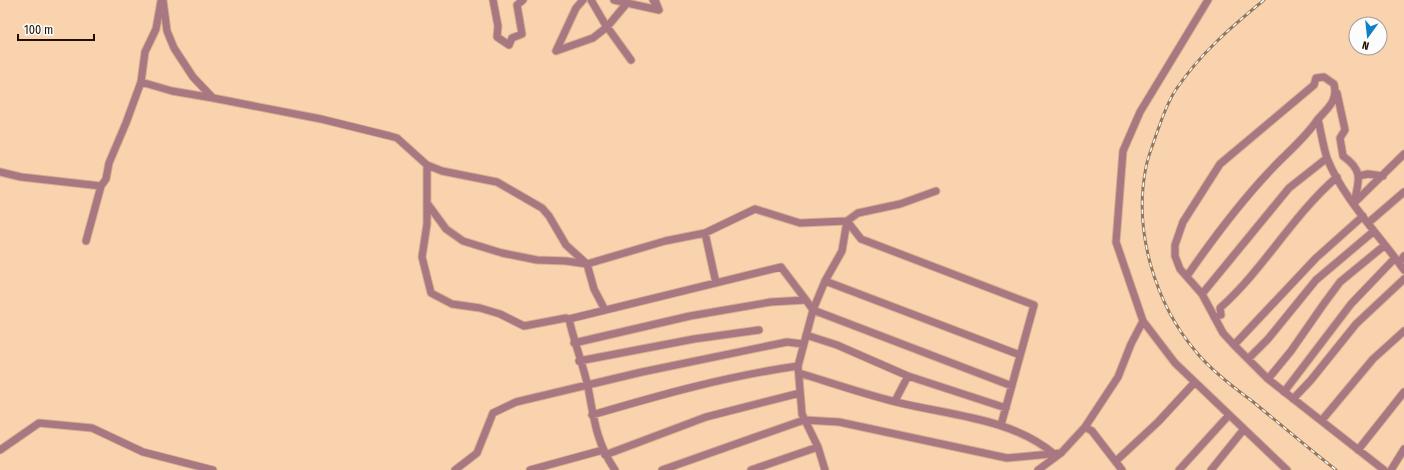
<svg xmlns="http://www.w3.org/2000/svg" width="1404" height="470" font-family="'Fira Sans Condensed',sans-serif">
  <rect width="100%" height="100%" fill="#f9d3ae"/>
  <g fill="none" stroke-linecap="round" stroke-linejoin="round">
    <g stroke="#d2b08f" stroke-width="9">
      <path id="minor" d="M163 0 167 31 174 48 193 77 213 98 321 119 390 136 397 138 427 165V224L422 257 431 293 452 304 480 308 500 314 524 326 566 318 569 319 781 267 806 300
        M493 0 498 26 497 37 509 45 512 38 522 34 517 5 523 0
        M583 0 576 8 556 51 593 38 607 27 627 3 659 10
        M591 0 605 24 631 60
        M614 0 627 3
        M653 0 659 10 655 0
        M1208 0 1140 112 1123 151 1116 242 1143 321 1175 363 1287 470
        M141 82 145 52 156 29 161 1
        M1337 93 1345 130 1340 138 1343 156C1364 171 1359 180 1354 203
        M427 165 442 171 497 182 542 208 549 216 566 245 587 264 594 289 605 310
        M0 172 21 177 101 186 86 241
        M1358 176 1368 174 1383 176
        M101 186 106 179 109 163 126 123 141 82 172 91 213 98
        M427 203 446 229 463 241 502 253 537 260 566 261 587 264 665 241 705 233 755 209 800 223 847 221 861 239 1034 305 1001 425
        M1354 203 1404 154
        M1368 223 1404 192
        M705 233 716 283
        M1399 263 1404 256
        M1187 276C1212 240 1238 205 1268 173 1285 154 1304 140 1318 119
        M825 281 1020 355
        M1202 294 1289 188 1327 158
        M1214 317 1221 315 1220 308C1264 269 1292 216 1337 177
        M569 319C574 342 583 364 588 387 594 419 596 442 615 470
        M806 335 837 345 908 376 1006 408
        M574 343 690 316 771 302 806 300 813 310 1012 386
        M1234 345 1316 258 1363 216
        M1248 359 1268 339 1316 280 1374 231
        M579 361 694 339 759 330
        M799 373C832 383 864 394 896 402 948 415 1012 418 1054 454
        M1268 379 1291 351 1323 305 1340 282 1385 245
        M1284 392 1351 304 1395 258
        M1293 399 1311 380 1356 324 1404 279
        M895 401 908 376
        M592 415C660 395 727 376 798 366
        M1322 420 1373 359 1404 331
        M0 450 39 423 92 428 143 452 213 470
        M1358 450 1404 392
        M605 455 706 417 800 393
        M1116 461 1158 422 1195 382
        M455 470 477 453 493 413 516 402 642 372 787 342 803 344
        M530 470 603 450
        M662 470 804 420 839 422 1007 458 1061 453
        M751 470 818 447
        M825 470 818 447 802 414 798 366 813 310 825 281 842 251 847 221 858 213 900 204 936 191
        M1038 470 1061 453 1085 427
        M1122 470 1092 431 1085 427 1118 377 1131 344 1143 321
        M1179 470 1229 415
        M1211 470 1244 429
        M1384 470 1268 379 1234 345 1223 333 1202 294 1180 269 1175 256V245L1183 222 1220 164 1314 85 1316 78 1324 77 1334 84C1338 100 1329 107 1318 119 1321 132 1323 146 1327 158 1342 197 1380 236 1404 270
        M1391 470 1404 449"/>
    </g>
    <use href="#minor" stroke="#a87781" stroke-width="7"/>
    <g stroke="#94785d" stroke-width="3">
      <path id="rail" d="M1264 0C1231 27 1201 53 1177 88 1167 102 1162 119 1156 135 1153 145 1148 156 1146 167 1133 231 1155 304 1197 353 1212 371 1233 387 1252 401 1280 424 1308 448 1336 470"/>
    </g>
    <use href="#rail" stroke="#fcfcfc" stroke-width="1.5" stroke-dasharray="4.5" stroke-linecap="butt"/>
  </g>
  <g transform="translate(1368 36) rotate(195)"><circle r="19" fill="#fcfcfc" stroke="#a49d97"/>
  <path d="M0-3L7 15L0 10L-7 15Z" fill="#0f80c9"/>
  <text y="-6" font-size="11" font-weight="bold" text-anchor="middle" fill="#210f00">N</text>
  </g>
  <path d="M18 34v6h76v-6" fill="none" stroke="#210f00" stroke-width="2"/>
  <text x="24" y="34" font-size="12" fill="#210f00" stroke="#fcfcfc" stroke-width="3" paint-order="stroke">100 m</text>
</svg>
